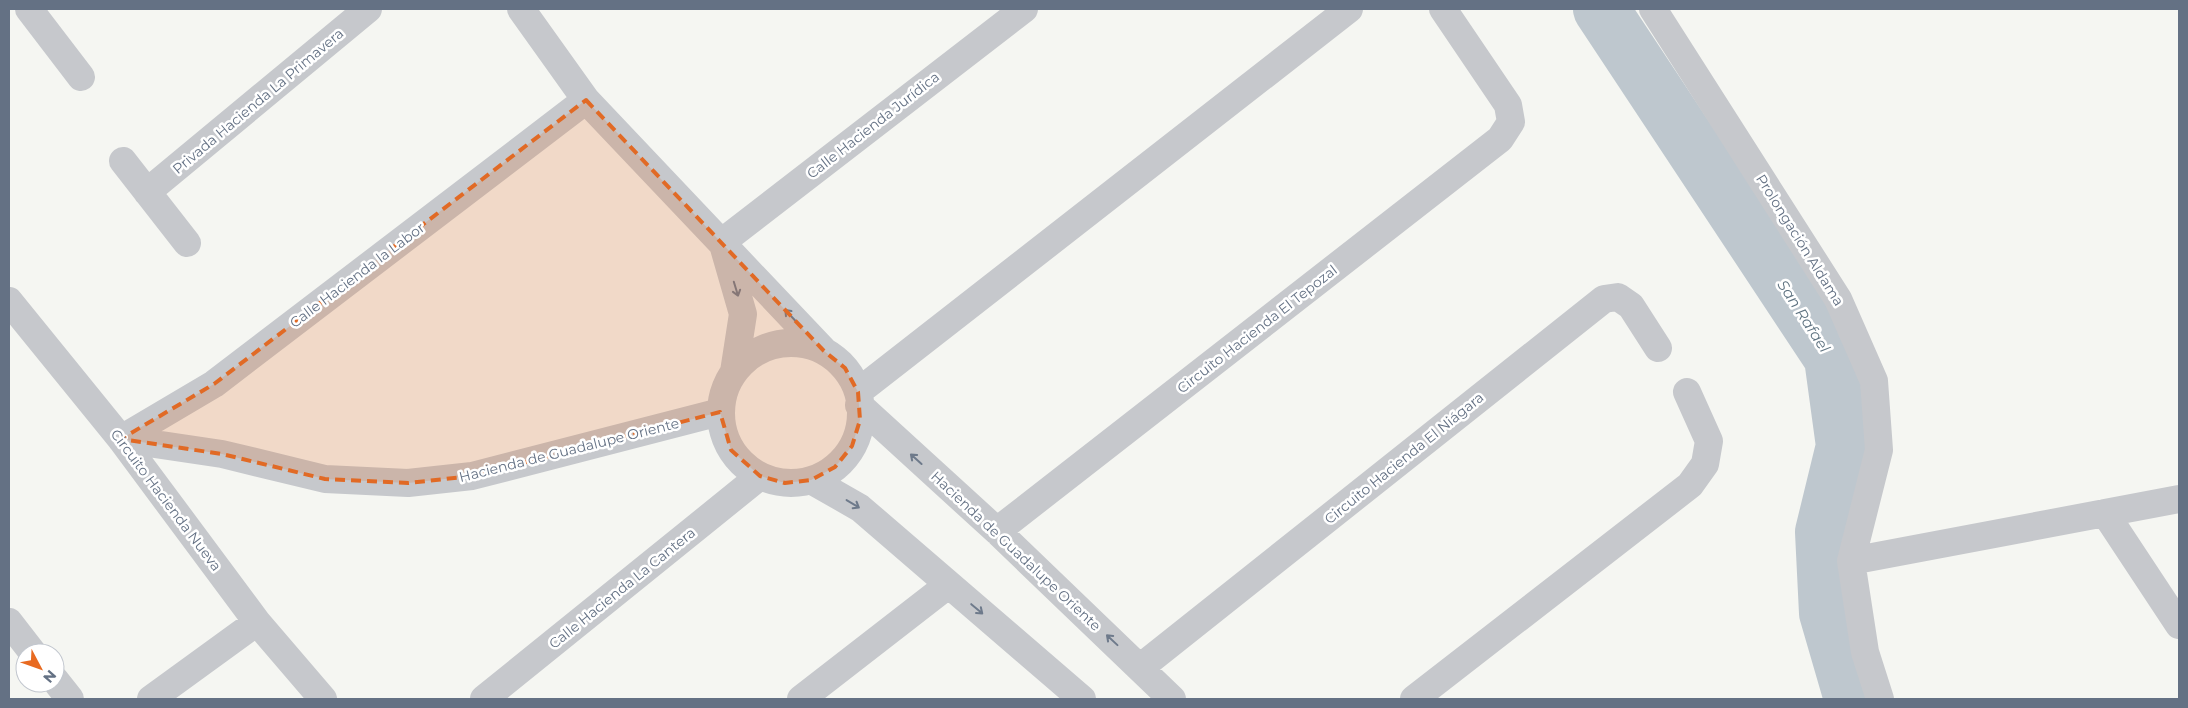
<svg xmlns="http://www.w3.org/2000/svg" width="2188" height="708" font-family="Montserrat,sans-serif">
  <rect width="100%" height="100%" fill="#f5f6f2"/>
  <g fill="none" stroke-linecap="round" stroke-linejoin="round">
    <path stroke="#bec7ce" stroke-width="56" d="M1601 9 1832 358 1844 446 1823 532 1827 613 1852 699"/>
    <path stroke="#c6c8cc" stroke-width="28" d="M29 9 81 77
      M521 9 586 100 824 351
      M1653 9 1838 299 1874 381 1879 450 1851 561 1865 652 1880 699
      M123 161 187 243
      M147 192 368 9
      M722 242 1024 9
      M724 248 743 314 734 372
      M9 301 121 439 257 622 323 699
      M721 413a70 70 0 1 1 140 0a70 70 0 1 1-140 0Z
      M858 392 1349 9
      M859 405 997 531 1172 699
      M121 439 222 454 325 479 408 483 472 476 720 412
      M121 439 214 384 586 100
      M811 480 860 508 1082 699
      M2105 513 2179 625
      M997 531 1500 139 1511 122 1508 105 1443 9
      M1851 561 2179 499
      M9 622 33 653
      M1141 667 1604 299 1618 297 1631 306 1658 348
      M55 680 70 699
      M151 699 257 622
      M484 699 760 476
      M801 699 948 585
      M1414 699 1690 485 1705 464 1709 441 1687 392"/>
  </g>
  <defs><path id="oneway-shaft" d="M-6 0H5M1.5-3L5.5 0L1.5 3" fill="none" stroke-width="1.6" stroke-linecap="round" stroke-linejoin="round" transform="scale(1.25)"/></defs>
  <g stroke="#6e7a8b">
    <use href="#oneway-shaft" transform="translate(736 289) rotate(73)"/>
    <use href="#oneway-shaft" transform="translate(790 315) rotate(-133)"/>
    <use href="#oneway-shaft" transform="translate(916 459) rotate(-138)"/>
    <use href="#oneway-shaft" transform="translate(853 504) rotate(31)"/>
    <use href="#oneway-shaft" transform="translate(977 609) rotate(40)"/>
    <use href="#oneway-shaft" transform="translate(1112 640) rotate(-137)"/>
  </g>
  <path fill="#e16a25" fill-opacity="0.2" stroke="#e16a25" stroke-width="4" stroke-dasharray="10 6" stroke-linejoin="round" d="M586 100 824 351 845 368 858 392 860 420 852 446 835 467 811 480 785 483 760 476 731 450 720 412 472 476 408 483 325 479 222 454 121 439 214 384Z"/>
  <g text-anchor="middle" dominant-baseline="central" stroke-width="5" stroke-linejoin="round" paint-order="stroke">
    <g font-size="14" fill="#647184" stroke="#fff">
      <text transform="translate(258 101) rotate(-40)">Privada Hacienda La Primavera</text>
      <text transform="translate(873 125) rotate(-38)">Calle Hacienda Jurídica</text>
      <text transform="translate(1800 240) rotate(58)">Prolongación Aldama</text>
      <text transform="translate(357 275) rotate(-37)">Calle Hacienda la Labor</text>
      <text transform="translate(1257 329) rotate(-38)">Circuito Hacienda El Tepozal</text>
      <text transform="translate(569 450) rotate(-14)">Hacienda de Guadalupe Oriente</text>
      <text transform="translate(1404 458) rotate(-39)">Circuito Hacienda El Niágara</text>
      <text transform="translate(166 500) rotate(53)">Circuito Hacienda Nueva</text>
      <text transform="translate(1016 551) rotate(43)">Hacienda de Guadalupe Oriente</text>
      <text transform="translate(622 588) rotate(-39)">Calle Hacienda La Cantera</text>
    </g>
    <g font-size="15" font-style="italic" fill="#5f7381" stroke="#fff">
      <text transform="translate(1804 316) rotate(57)">San Rafael</text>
    </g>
  </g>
  <rect width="2188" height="708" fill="none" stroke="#647184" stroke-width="20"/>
  <g transform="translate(40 668) rotate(131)"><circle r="24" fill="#ffffff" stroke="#c1c6ce"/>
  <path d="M0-4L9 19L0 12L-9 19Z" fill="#e86a20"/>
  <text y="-8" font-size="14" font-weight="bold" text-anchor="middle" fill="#647184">N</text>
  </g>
</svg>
